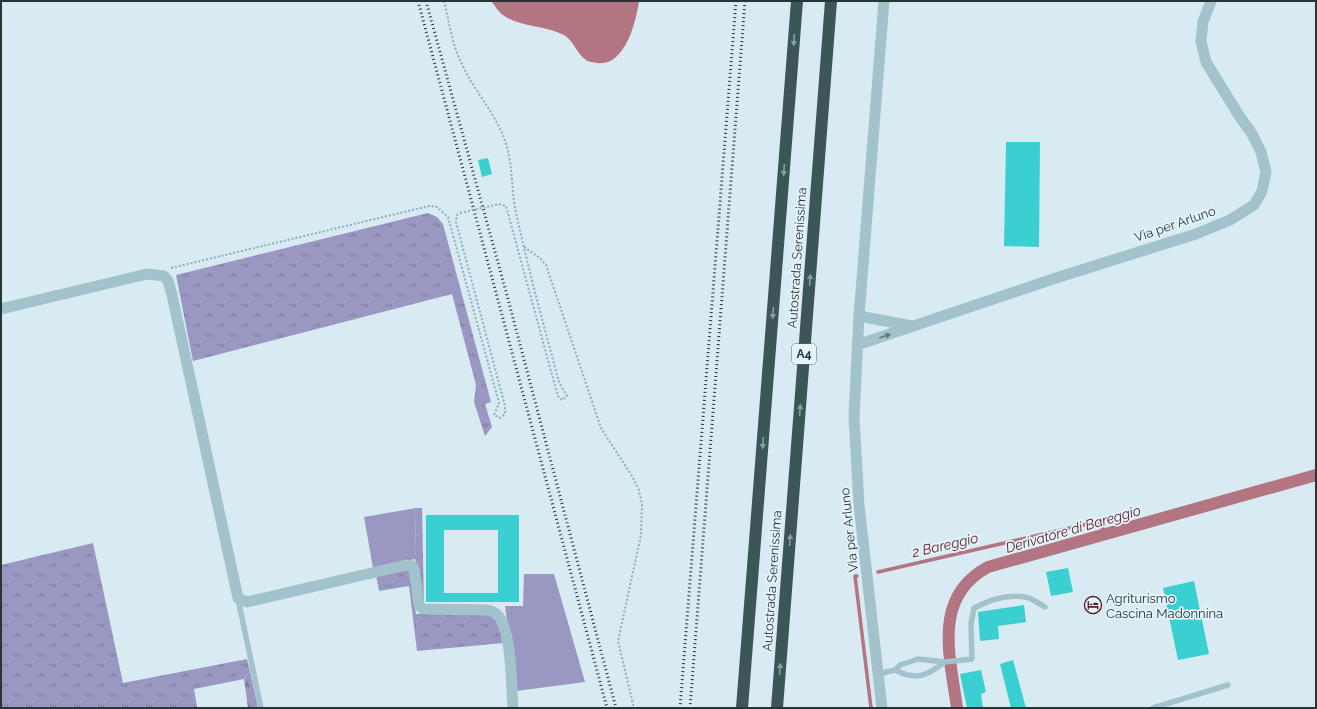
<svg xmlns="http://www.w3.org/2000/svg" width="1317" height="709" font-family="Raleway,sans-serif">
  <defs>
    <pattern id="grass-tufts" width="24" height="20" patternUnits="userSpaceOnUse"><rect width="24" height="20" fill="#9b97c3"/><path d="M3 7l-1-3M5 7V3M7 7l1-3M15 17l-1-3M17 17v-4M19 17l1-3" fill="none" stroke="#7e7c9f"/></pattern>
    <pattern id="forest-firs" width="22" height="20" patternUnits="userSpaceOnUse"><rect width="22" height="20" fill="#9b97c3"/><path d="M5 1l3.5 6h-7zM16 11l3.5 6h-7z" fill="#7e7c9f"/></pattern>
  </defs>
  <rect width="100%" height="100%" fill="#d8ebf3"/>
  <path fill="url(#grass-tufts)" d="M428 213 437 217 443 224 491 402 485 404 492 427 485 436 474 402 476 385 452 294 193 361 176 275Z
    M416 508H422L424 605 421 602 415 559Z
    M93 543 123 683 247 659 250 671 244 679 194 689 197 707 193 708H1V565Z
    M406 569 410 572 416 614 487 612 497 619 504 643 417 651 409 586 379 591 376 575Z"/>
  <path fill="url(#forest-firs)" d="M250 671 258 708H248L244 679Z"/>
  <path fill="#9b97c3" d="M416 508 415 559 373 568 364 517Z
    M524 574H554L585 682 516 691 505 606H523Z"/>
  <path fill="#b27581" d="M491 1H639C636 22 625 67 597 63 594 62 588 62 586 60 576 53 574 41 564 35 545 25 519 27 503 15 498 12 495 5 491 1Z"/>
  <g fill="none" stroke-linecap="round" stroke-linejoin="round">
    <path stroke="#b27581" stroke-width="3.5" d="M878 572 1096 522 1101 524 1105 534
      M857 576H855L871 708"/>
    <path stroke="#b27581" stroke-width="12" d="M957 708C950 656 932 597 988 567L1316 475"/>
  </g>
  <path fill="#3acfd0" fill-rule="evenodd" d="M1006 142H1040L1039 247 1004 246Z
    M488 158 492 174 482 177 478 160Z
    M426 515H519V602H426ZM444 530H498V593H444Z
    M1068 568 1073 592 1051 596 1046 572Z
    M1194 581 1209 654 1178 660 1163 588Z
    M1024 605 1026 622 998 626 999 639 980 641 978 612Z
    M1013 660 1026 708H1011L1000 664Z
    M981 670 986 692 981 694 983 708H967L960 674Z"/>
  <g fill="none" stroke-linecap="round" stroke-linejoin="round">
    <path stroke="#8db0b8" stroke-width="2" stroke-dasharray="2 2" stroke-linecap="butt" d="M444 1C449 21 452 44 461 62 474 92 498 115 507 147 513 168 511 190 516 212 528 269 544 326 559 382L567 396 562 400 558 396 555 386 506 206 499 204
      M524 247 540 258 546 265 601 428 632 476 639 490 642 504 641 535 618 641 634 708
      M171 268 429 206 437 207 448 217 499 403 494 415 500 418 505 414V406L456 222 457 215 460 213"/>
    <path stroke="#a3c3cc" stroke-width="5.5" d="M238 599 261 708
      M895 670C917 681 926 676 945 662
      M878 674 895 670 900 665 918 659 945 662 972 659 971 624 974 608C989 600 1007 594 1025 597 1032 598 1039 604 1045 607
      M1153 708 1228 685"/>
    <path stroke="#a3c3cc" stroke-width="11" d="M1 309 147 274 164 276 168 281 172 295 238 598 247 602 406 565 412 566 414 569 419 605 423 609 487 610C493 611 497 613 500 618 512 638 511 684 513 708"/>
    <path stroke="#a3c3cc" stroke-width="11" d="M859 316 912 326
      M857 345 1059 277 1196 234 1230 220 1254 205 1262 191 1266 172 1261 152 1252 134 1238 114 1206 62 1201 41 1203 22 1211 1
      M882 708 859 505 854 417 859 316 884 1"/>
    <path stroke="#3c5658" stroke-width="12" d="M742 708 797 1
      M777 708 831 1"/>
    <path stroke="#263536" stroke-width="3" stroke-dasharray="1 3" stroke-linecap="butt" d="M418 1 607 708
      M426 1 508 299 616 708
      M680 708 736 1
      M690 708 745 1"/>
    <path stroke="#8db0b8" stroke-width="2" stroke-dasharray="2 2" stroke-linecap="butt" d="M460 213 499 204"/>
  </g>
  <defs><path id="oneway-solid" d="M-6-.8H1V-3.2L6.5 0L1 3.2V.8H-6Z"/></defs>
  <g fill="#889da1">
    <use href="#oneway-solid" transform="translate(794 40) rotate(94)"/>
    <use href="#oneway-solid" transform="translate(784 170) rotate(94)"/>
    <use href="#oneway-solid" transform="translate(810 280) rotate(-86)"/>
    <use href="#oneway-solid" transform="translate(773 313) rotate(94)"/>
    <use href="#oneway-solid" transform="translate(800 410) rotate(-86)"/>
    <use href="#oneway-solid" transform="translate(763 443) rotate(94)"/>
    <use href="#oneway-solid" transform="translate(790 540) rotate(-86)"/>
    <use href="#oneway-solid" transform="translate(780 669) rotate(-86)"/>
  </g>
  <use fill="#5e757a" href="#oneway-solid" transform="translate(885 336) rotate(-19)"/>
  <defs>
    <g id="hotel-ring" transform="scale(0.9)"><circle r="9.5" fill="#e5f4fb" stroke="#5b1824" stroke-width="1.5"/><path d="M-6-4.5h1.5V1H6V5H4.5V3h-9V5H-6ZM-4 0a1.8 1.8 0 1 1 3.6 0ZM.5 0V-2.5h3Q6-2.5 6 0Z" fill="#5b1824"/></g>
  </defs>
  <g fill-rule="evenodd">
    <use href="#hotel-ring" x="1093" y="605"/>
  </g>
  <g text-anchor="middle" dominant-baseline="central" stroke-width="3.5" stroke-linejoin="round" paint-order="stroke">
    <rect fill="#e5f4fb" stroke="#5f6e71" stroke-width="1" x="792" y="344" width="24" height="20" rx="3"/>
    <g font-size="12" font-weight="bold" fill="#263536">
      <text x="804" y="354">A4</text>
    </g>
    <g font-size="13" fill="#263536" stroke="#e5f4fb">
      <text transform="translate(1175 224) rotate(-19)">Via per Arluno</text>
      <text transform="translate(797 258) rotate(-86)">Autostrada Serenissima</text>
      <text transform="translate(849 530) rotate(-96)">Via per Arluno</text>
      <text transform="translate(772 581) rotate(-86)">Autostrada Serenissima</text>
    </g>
    <g font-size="13" fill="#263536" stroke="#e5f4fb" text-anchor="start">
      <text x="1106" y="598">Agriturismo<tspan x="1106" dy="15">Cascina Madonnina</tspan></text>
    </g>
    <g font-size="14" font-style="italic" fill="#5b1824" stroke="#e5f4fb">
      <text transform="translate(1073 529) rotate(-16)">Derivatore di Bareggio</text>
      <text transform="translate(945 545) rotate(-13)">2 Bareggio</text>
    </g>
  </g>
  <rect width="1317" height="709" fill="none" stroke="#263536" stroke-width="4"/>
</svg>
